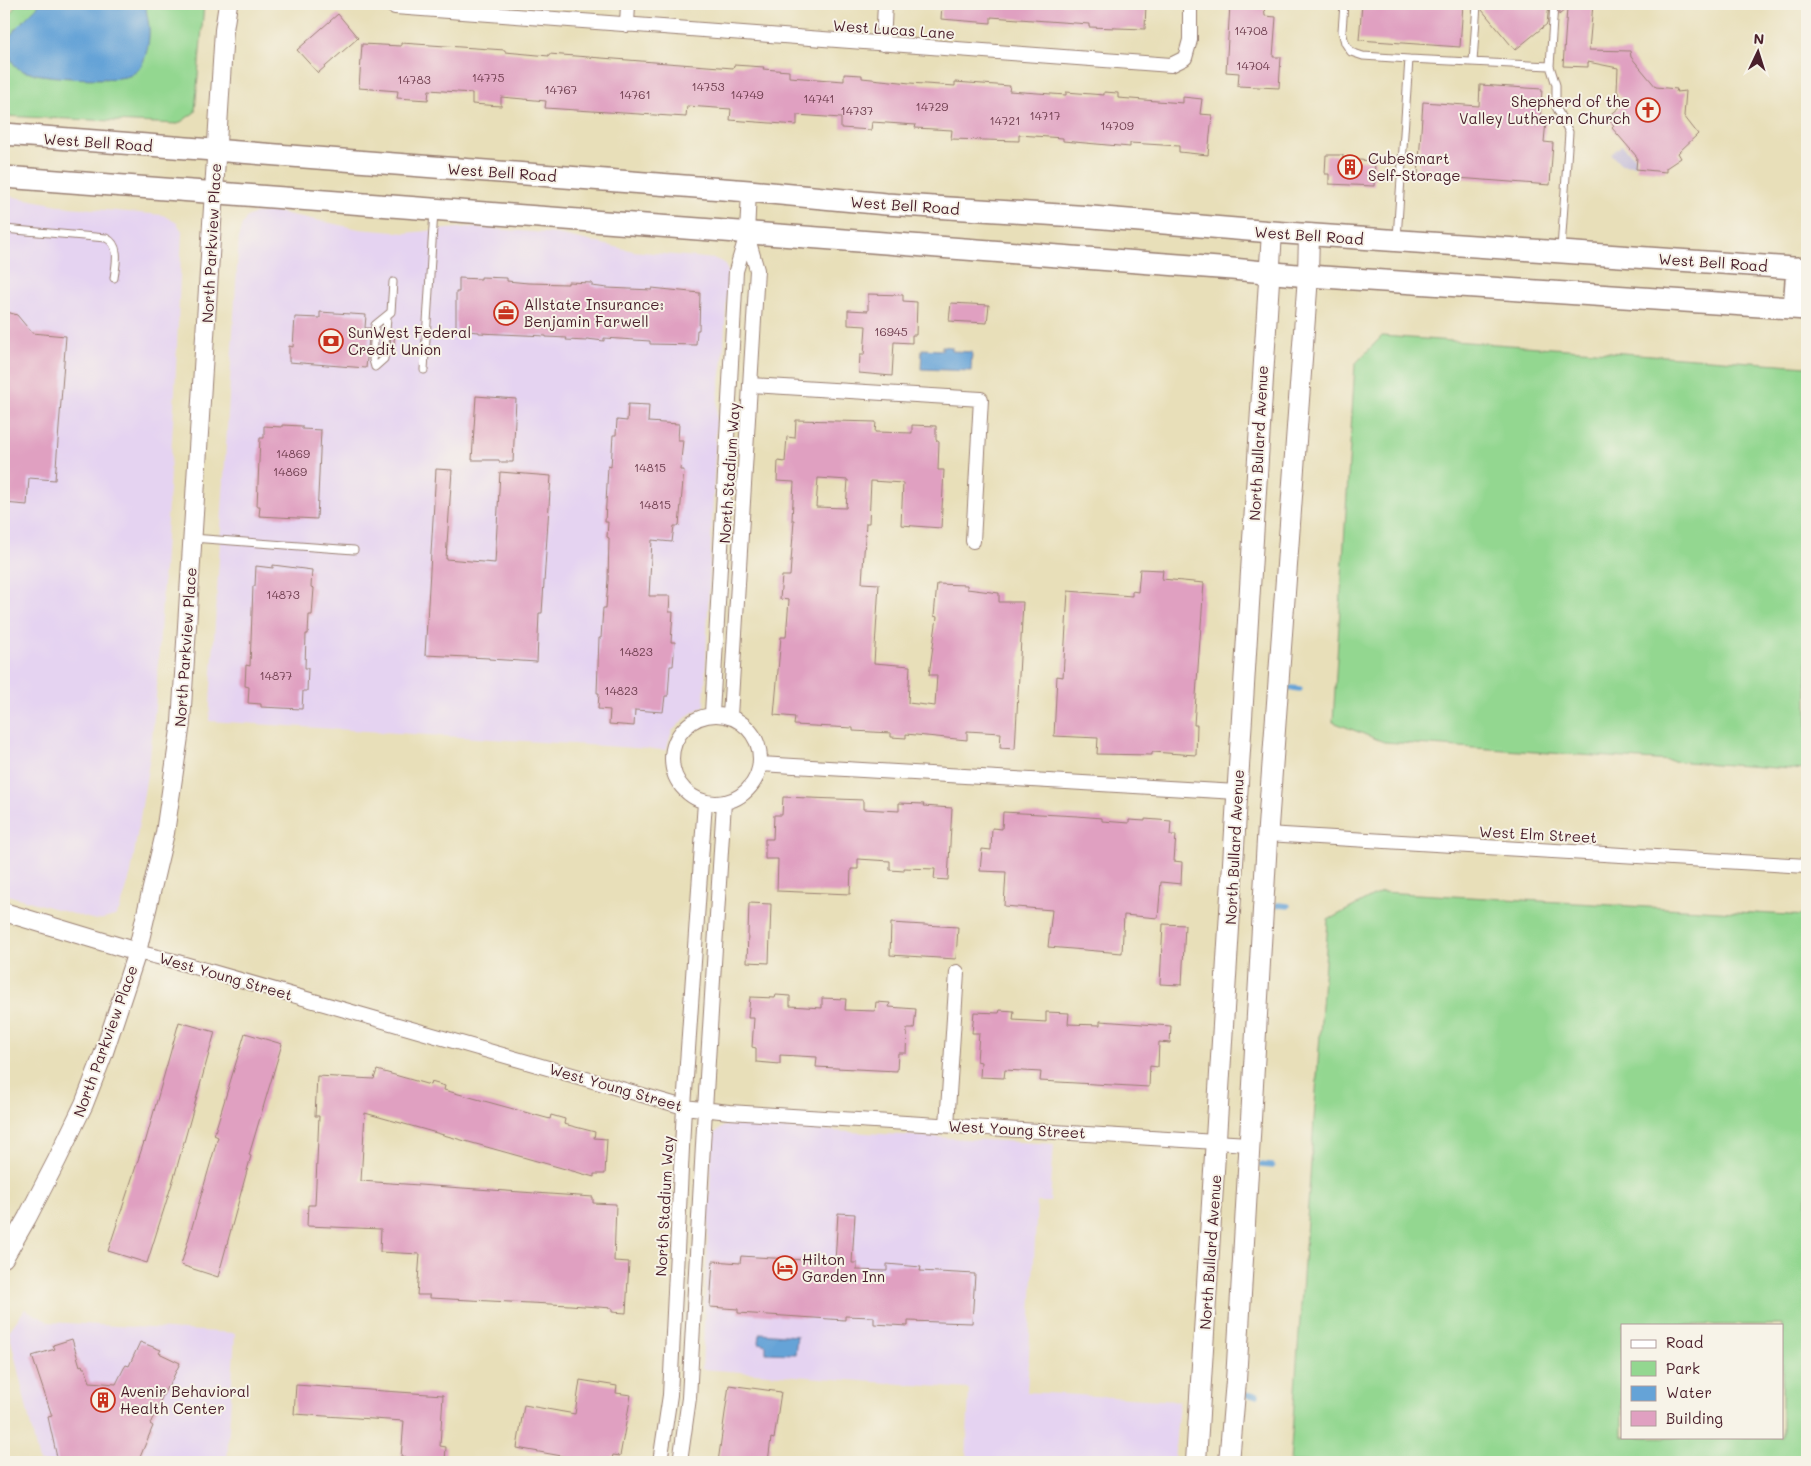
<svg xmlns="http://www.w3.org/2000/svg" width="1811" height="1466" font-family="Mali,sans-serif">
  <rect width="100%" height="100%" fill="#f7f3e8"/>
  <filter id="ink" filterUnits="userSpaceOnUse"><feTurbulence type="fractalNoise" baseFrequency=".02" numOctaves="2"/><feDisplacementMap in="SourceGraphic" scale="10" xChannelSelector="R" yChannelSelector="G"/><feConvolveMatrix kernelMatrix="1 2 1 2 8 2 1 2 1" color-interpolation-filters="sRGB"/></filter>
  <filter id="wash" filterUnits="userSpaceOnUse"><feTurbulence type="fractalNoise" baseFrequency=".0096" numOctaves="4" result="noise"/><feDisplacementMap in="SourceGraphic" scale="20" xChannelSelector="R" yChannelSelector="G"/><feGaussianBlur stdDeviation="1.12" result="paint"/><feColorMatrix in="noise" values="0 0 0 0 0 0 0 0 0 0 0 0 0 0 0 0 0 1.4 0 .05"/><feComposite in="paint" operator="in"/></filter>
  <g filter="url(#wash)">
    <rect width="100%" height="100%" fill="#e8dfb9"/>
    <path fill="#e5d3f1" d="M4 195 70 207 163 215 177 223 182 231 175 390 156 698 150 756 131 873 124 897 119 911 115 916 103 919 95 920 4 894Z
      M272 211 359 229 406 233 468 227 558 234 633 251 715 259 723 262 728 271 723 360 717 404 704 706 690 714 672 731 666 750 209 721 239 235 242 225 247 217 256 213Z
      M732 1125 1054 1144 1050 1202H1037L1027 1392 1179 1401 1174 1462H966L969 1389 702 1369 712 1139 716 1132 724 1126Z
      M25 1309 49 1322 235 1333 227 1462H39L9 1331Z"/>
    <path fill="#c7c0d9" d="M1622 145 1635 157V165L1620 164 1611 154Z"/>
    <path fill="#93d790" stroke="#6e7b5e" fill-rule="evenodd" d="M16 4H204L195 112 178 124 4 116V26Z
      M1382 336 1807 366V770L1384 742 1333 722 1355 364Z
      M1381 892 1807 916V1462H1290L1328 920ZM1622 1325H1782V1437H1622Z"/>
    <path fill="#65a3d7" stroke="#586181" d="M40 4H146C146 12 148 19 149 26 150 39 147 60 138 70 136 72 131 75 129 76 113 82 32 78 19 69 10 63 9 52 6 42L16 28Z
      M942 346 952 347V351L972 352 971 371 921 369 922 349 942 350Z
      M760 1333 797 1336 795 1354 766 1353V1345L759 1343Z"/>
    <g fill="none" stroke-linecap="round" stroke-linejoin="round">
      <path stroke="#65a3d7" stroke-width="5.5" d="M1291 688 1300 689
        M1278 905 1288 906
        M1261 1165 1272 1166
        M1248 1395H1257"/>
    </g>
    <g id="blocks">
      <path fill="#e0a0c1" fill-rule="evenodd" d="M942 4H1146L1145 29 1089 27V24L991 17V23L941 19Z
        M1230 4H1264L1265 16 1276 17 1273 57H1281L1279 88 1238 86 1239 73 1226 72Z
        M1362 4H1463L1460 47 1359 40Z
        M1482 4H1549L1547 24 1515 50 1482 10Z
        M1559 4H1593L1589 50 1630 51 1631 57 1656 87 1677 89 1676 92 1686 91 1684 116 1698 134 1678 153 1681 158 1666 168V172L1636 169 1637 157 1612 128 1614 126 1608 117 1625 103 1617 91 1618 68 1588 62V67L1563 66 1567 8 1559 15Z
        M338 14 358 38 318 73 297 50Z
        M401 43 505 50V52L549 56V54L733 68 734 65 764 67 763 69 789 71V77L844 81V74L862 75V78L910 83 955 86V82L1010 86 1009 91 1066 95V92L1104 95V92L1118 93V98L1183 103V97L1202 99 1200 114 1212 115 1208 155 1179 152V146L1130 143V147L1063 141V138L1019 135V141L951 139 952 130 915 128 916 125 872 122 871 130 841 128V118L797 115V125L730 120 731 109 687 106 686 117 545 108 546 101 501 97V106L472 104V93L429 90 428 100 397 98 398 91 359 88 362 44 401 46Z
        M1480 85 1542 89 1540 121H1546L1544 142 1553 143 1550 185 1418 175 1423 102 1479 106Z
        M1326 155H1343V159L1375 161 1374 186 1329 184V174H1325Z
        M481 277 507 278V281L528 283 568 284V282L592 283V286L607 288 652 290V288L700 293 699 330H697L696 345 650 344V341L604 338V341L587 339V341L566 340 567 338 546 337V336L479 333V332L456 330V292H459V278L481 279Z
        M868 294 903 295V301L917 302 916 335H912V343L894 342 892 376 859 373 860 355H864L866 326 848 325V310L868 311Z
        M951 303 989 305 987 323 949 321Z
        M4 311 17 315 32 333 66 336 55 480 29 478 27 505 4 503Z
        M320 312 366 315 365 328H370L366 368 289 362V346L293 347 295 317 320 318Z
        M391 330H395L393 355H390Z
        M476 396 516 399 513 462H499V460H472Z
        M628 404 649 405 648 422 679 424 678 440H683L680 470H684L679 526H674L672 542 652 540 649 596H670L669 612H673L671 642H675L673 666H670L668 696H665L663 712 635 710 634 726 609 724 610 710 598 709 599 693H597L599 638H601L603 608H606L608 580 609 538 607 537 608 522H605L608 466 611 467 613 435H616L617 420 627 421Z
        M796 420 876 422 875 432 912 433V425L936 426V440L939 442 938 470H944L941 528 901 525 903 483 871 481 869 523H866L862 583 879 584 874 663 910 666 908 703 935 706 937 675H929L937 617 934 616 937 584 967 585V589L999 593V602H1023L1015 749 1000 748 1001 733 967 731V740L906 734V738L891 737V733L853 731V728L794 725 795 717 774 715 781 637H786L789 600 780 599 782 576H790L794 520H792L794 482 777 481 778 461 785 462 787 437 795 438ZM818 478 848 480 846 508 816 507Z
        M282 425 302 426V429L321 430 317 519 259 516 260 506H257L260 438H264V426L282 427Z
        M436 469 452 470 446 559 495 563 500 472 551 476 542 613H539L537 662 489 659V658L425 655Z
        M273 565 312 570 311 587 314 588 312 615H309L308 634H306L305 668H308L307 691H303L302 709 261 707V704L248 703 249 687 245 686 246 665 250 666 253 586H255L256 566 273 568Z
        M1140 569 1163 570 1162 579 1204 583 1195 710 1194 725H1197L1196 755 1152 752V755L1097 754 1098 738 1054 736 1057 676 1063 677 1068 591 1132 596V591L1138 592Z
        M783 797 863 800V809L899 811V803L924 804 923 806 952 808 948 880 934 879 935 869 904 868V871L890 870V861L858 859V869H851L850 894 777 891 778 859H765V839H773L774 815H782Z
        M1003 812 1077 816 1102 818V821L1129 823V820L1145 821V819L1171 821 1170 835H1176L1174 861 1182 862 1181 884 1161 882 1158 918 1124 915 1122 953 1048 947 1052 910 1004 906 1006 872 980 871 982 849 991 850 992 828 1002 829Z
        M749 903 771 904 769 963 747 962Z
        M891 923 958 927 956 959 890 955Z
        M1163 924 1185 925 1182 985 1160 984Z
        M776 995 790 996V1006L822 1008V998L846 999 845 1010 875 1011 876 1002 890 1003 889 1007 916 1009 914 1029H907L906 1053H898L897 1071 816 1067 817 1057 780 1055V1064L756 1062V1048L752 1047 754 1018H748L750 997 775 998Z
        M1000 1010 1014 1011 1013 1020 1046 1022V1012L1069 1013 1068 1024 1100 1025V1021L1171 1026 1170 1043 1159 1042 1158 1067 1150 1066 1149 1087 1040 1081 1041 1072 1005 1070 1004 1078 980 1077 981 1062 977 1061 979 1033H972L974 1012 999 1013Z
        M179 1022 215 1032 175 1174 147 1263 108 1251 144 1142 145 1143Z
        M245 1033 282 1044 249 1155 251 1156 218 1277 181 1265 218 1137 214 1135Z
        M377 1070 430 1085 431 1082 445 1086 444 1090 550 1119 551 1115 565 1119 564 1124 595 1132 594 1138 607 1139 605 1174H594V1177L365 1113 361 1181 593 1197V1203L616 1204 614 1261 629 1262 626 1313 612 1312V1308L570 1305 430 1298V1295H417L420 1254 380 1252 381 1229 307 1226 308 1205H315L319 1116H315L317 1076 374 1079Z
        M838 1213 855 1214 852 1263H857V1270L887 1271V1264L921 1267 920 1271 975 1274 972 1323 908 1321V1326L874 1324V1317L845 1316V1320L738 1313V1309L710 1307 713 1261 740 1263 741 1256 835 1262Z
        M72 1339 80 1366 82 1365 83 1368H85L90 1382 116 1384 124 1368 126 1365 129 1366 140 1342 161 1350 159 1353 180 1363 168 1388 167 1387 162 1397 150 1424 153 1426 138 1462H58L48 1417 52 1416 32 1356 55 1349 53 1345Z
        M580 1380 617 1386 616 1393 631 1395 620 1456 613 1455 611 1462H566L567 1457 517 1448 524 1405 575 1414Z
        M296 1385 443 1395 440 1446 446 1447 445 1461 401 1457 404 1421 294 1414Z
        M729 1385 781 1392 774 1439 771 1438 768 1462H718Z"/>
    </g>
  </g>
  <g filter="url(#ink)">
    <use href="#blocks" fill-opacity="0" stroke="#997f72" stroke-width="1"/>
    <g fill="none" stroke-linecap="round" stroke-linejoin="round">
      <g stroke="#997f72" stroke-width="9">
        <path id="service" d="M1344 4 1342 31 1345 43 1351 52 1363 56 1409 59 1397 238
          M1554 4 1550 66 1556 85V107L1569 132 1561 249
          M1409 59 1550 66
          M1473 62 1477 4
          M4 229 106 238C121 245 116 264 114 278
          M387 317 384 359 375 367 373 360 375 325 391 312 393 282
          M424 370 434 211
          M192 538 354 550"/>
      </g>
      <g stroke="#997f72" stroke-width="16">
        <path id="minor" d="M389 4 395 7 1171 65 1185 58 1190 40V4
          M627 25 628 4
          M883 44 885 4
          M751 385 981 399 973 541
          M712 714 736 271 747 234 749 191
          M672 759a44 44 0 1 1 88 0a44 44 0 1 1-88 0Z
          M730 716 757 270 747 235
          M760 764 1237 792
          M1267 834 1807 866
          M137 952 174 961 684 1107 729 1112 1248 1144
          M947 1125 957 972
          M660 1462 670 1395 684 1107 705 802
          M680 1462 689 1398 705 1109 724 802"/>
      </g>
      <g stroke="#997f72" stroke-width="20">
        <path id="tertiary" d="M4 912 137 952
          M4 1258 27 1218 57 1160 84 1104 103 1055 137 952 165 833 181 723 224 30 228 4"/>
      </g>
      <g stroke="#997f72" stroke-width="22">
        <path id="secondary" d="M1196 1462 1272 232
          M1229 1462 1236 1381 1267 840 1308 276 1309 234"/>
      </g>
      <g stroke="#997f72" stroke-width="24">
        <path id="primary" d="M4 134 749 191 886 204 1092 217 1272 232 1807 269
          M4 177 1232 269 1308 276 1807 309
          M1794 308 1797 268"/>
      </g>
      <use href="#service" stroke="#fff" stroke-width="7"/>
      <use href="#minor" stroke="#fff" stroke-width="14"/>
      <use href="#tertiary" stroke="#fff" stroke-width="18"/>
      <use href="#secondary" stroke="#fff" stroke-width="20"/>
      <use href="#primary" stroke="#fff" stroke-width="21"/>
    </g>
  </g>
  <defs>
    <g id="church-ring" transform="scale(1.25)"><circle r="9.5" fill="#f7f3e8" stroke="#c8321e" stroke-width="1.5"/><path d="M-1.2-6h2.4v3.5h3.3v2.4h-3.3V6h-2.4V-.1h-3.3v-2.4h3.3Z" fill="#c8321e"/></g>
    <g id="building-ring" transform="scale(1.25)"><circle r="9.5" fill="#f7f3e8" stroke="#c8321e" stroke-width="1.5"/><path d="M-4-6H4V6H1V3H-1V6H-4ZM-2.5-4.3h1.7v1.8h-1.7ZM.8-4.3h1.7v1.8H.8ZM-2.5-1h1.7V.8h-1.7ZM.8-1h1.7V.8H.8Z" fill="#c8321e"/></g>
    <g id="office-ring" transform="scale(1.25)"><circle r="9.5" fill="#f7f3e8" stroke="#c8321e" stroke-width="1.5"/><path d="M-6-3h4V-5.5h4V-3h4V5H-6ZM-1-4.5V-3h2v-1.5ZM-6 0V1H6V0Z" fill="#c8321e"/></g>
    <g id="bank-ring" transform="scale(1.25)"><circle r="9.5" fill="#f7f3e8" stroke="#c8321e" stroke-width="1.5"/><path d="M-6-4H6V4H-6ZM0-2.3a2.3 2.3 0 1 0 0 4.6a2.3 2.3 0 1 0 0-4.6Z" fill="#c8321e"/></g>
    <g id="hotel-ring" transform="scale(1.25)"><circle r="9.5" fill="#f7f3e8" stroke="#c8321e" stroke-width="1.5"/><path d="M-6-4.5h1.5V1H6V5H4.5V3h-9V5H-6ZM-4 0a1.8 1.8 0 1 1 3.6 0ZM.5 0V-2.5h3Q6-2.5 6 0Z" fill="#c8321e"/></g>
  </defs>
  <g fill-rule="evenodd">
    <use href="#church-ring" x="1648" y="110"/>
    <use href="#building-ring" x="1350" y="167"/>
    <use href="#office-ring" x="506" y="313"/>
    <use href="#bank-ring" x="331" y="341"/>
    <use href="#hotel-ring" x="785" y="1268"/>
    <use href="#building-ring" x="103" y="1400"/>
  </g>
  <g text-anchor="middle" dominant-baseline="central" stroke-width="4" stroke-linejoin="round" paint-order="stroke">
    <g font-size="12" fill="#703f50">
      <text x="1251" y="30">14708</text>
      <text x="1253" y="65">14704</text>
      <text x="488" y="77">14775</text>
      <text x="414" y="79">14783</text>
      <text x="708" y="86">14753</text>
      <text x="561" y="89">14767</text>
      <text x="635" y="94">14761</text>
      <text x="747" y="94">14749</text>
      <text x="819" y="98">14741</text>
      <text x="932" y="106">14729</text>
      <text x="857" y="110">14737</text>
      <text x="1045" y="115">14717</text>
      <text x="1005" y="120">14721</text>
      <text x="1117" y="125">14709</text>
      <text x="891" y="331">16945</text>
      <text x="293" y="453">14869</text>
      <text x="650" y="467">14815</text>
      <text x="290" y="471">14869</text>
      <text x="655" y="504">14815</text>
      <text x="283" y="594">14873</text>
      <text x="636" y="651">14823</text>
      <text x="276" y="675">14877</text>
      <text x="621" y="690">14823</text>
    </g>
    <g font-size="15" fill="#4a1f2b" stroke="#f7f3e8">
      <text transform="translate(894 29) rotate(4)">West Lucas Lane</text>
      <text transform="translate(98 142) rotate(4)">West Bell Road</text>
      <text transform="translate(502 172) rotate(4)">West Bell Road</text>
      <text transform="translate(905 205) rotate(4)">West Bell Road</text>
      <text transform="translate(1309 235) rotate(4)">West Bell Road</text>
      <text transform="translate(211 243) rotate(-87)">North Parkview Place</text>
      <text transform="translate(1713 262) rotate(4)">West Bell Road</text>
      <text transform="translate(1258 443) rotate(-87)">North Bullard Avenue</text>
      <text transform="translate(729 473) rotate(-86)">North Stadium Way</text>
      <text transform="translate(185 647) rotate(-86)">North Parkview Place</text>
      <text transform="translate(1538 834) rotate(3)">West Elm Street</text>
      <text transform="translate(1234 847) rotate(-87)">North Bullard Avenue</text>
      <text transform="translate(226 976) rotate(16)">West Young Street</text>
      <text transform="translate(105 1041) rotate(-70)">North Parkview Place</text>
      <text transform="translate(616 1087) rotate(16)">West Young Street</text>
      <text transform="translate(1017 1129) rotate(3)">West Young Street</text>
      <text transform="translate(664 1206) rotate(-87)">North Stadium Way</text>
      <text transform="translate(1210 1252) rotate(-86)">North Bullard Avenue</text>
    </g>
    <g font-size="15" fill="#4a1f2b" stroke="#f7f3e8" text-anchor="start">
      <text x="1630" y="101" text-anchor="end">Shepherd of the<tspan x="1630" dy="17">Valley Lutheran Church</tspan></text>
      <text x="1368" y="158">CubeSmart<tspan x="1368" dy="17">Self-Storage</tspan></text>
      <text x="524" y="304">Allstate Insurance:<tspan x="524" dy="17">Benjamin Farwell</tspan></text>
      <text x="348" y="332">SunWest Federal<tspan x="348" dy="17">Credit Union</tspan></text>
      <text x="802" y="1259">Hilton<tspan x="802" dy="17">Garden Inn</tspan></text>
      <text x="120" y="1391">Avenir Behavioral<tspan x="120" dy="17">Health Center</tspan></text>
    </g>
  </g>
  <rect width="1811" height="1466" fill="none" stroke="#f7f3e8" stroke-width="20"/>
  <rect x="1621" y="1324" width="162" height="115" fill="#f7f3e8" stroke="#b29e9c"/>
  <rect x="1631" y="1340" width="25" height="8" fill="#ffffff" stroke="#b29e9c"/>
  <text x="1666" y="1348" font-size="15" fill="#4a1f2b">Road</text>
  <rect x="1631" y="1361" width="25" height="15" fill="#93d790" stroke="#b29e9c"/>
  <text x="1666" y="1374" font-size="15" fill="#4a1f2b">Park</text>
  <rect x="1631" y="1386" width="25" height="15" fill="#65a3d7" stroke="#b29e9c"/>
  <text x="1666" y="1398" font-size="15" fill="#4a1f2b">Water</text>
  <rect x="1631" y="1411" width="25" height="15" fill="#e0a0c1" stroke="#b29e9c"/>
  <text x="1666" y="1424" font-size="15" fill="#4a1f2b">Building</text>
  <g transform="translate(1758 52) rotate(4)" stroke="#f7f3e8" stroke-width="4" paint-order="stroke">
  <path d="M0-4L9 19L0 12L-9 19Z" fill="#4a1f2b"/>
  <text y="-8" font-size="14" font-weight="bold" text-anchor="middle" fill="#4a1f2b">N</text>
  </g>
</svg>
